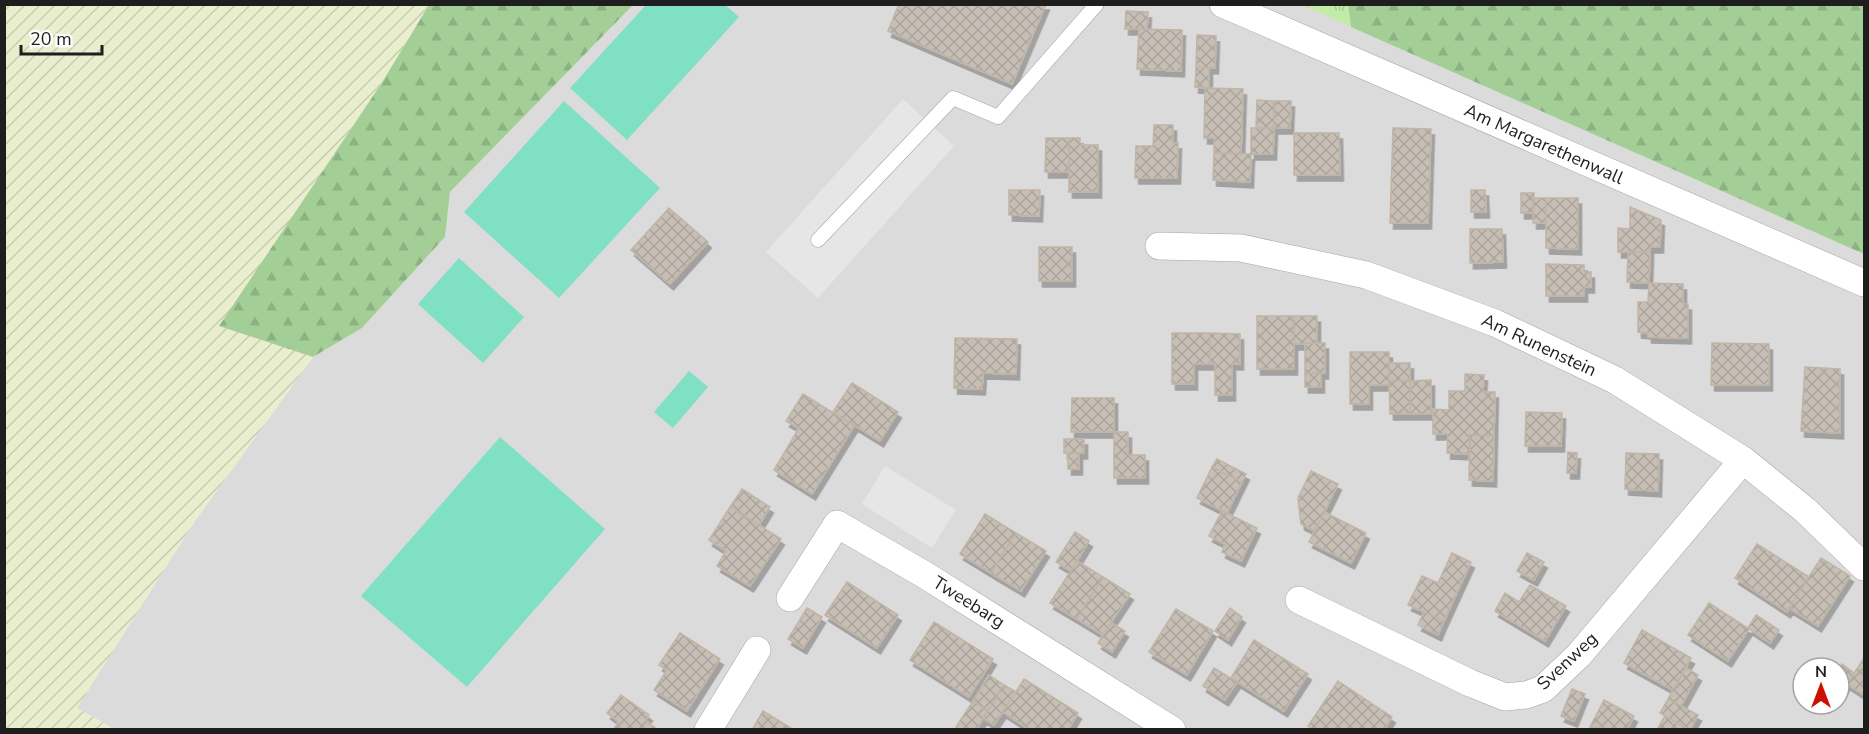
<svg xmlns="http://www.w3.org/2000/svg" width="1869" height="734" font-family="'Nunito Sans',sans-serif">
  <defs>
    <pattern id="farmland-furrows" width="10" height="10" patternUnits="userSpaceOnUse" patternTransform="scale(1.5)"><rect width="10" height="10" fill="#e9eece"/><path d="M-1 1l2-2M0 10L10 0M9 11l2-2" fill="none" stroke="#c7ccb0"/></pattern>
    <pattern id="grass-tufts" width="24" height="20" patternUnits="userSpaceOnUse" patternTransform="scale(1.5)"><rect width="24" height="20" fill="#c3eba8"/><path d="M3 7l-1-3M5 7V3M7 7l1-3M15 17l-1-3M17 17v-4M19 17l1-3" fill="none" stroke="#a7c990"/></pattern>
    <pattern id="forest-firs" width="22" height="20" patternUnits="userSpaceOnUse" patternTransform="scale(1.5)"><rect width="22" height="20" fill="#a3cf97"/><path d="M5 1l3.5 6h-7zM16 11l3.5 6h-7z" fill="#8cb182"/></pattern>
    <pattern id="building-cross-hatch" width="8" height="8" patternUnits="userSpaceOnUse" patternTransform="scale(1.5)"><rect width="8" height="8" fill="#c7bfb6"/><path d="M0 0l8 8M0 8l8-8" fill="none" stroke="#aaa49c"/></pattern>
    <filter id="shadow"><feDropShadow dx="3.5" dy="6" stdDeviation="0" flood-color="#0004"/></filter>
  </defs>
  <rect width="100%" height="100%" fill="#efece3"/>
  <path fill="#dcdbdb" fill-rule="evenodd" d="M633 5H1303L1864 254V729L115 730 76 708 195 521 313 357 362 328 445 237 450 192ZM1803 668H1839V704H1803Z"/>
  <path fill="url(#farmland-furrows)" d="M4 5H429L381 84 220 326 313 357 195 521 77 708 115 729H5Z"/>
  <path fill="url(#grass-tufts)" d="M1303 5H1348L1351 27Z"/>
  <path fill="url(#forest-firs)" d="M429 5H633L450 192 445 237 362 328 313 357 219 326 381 84Z
    M1348 5H1864V254L1351 27Z"/>
  <path fill="#7fe0c3" d="M646 5H725L739 17 627 140 570 88Z
    M564 101 660 188 559 298 464 212Z
    M459 258 524 317 483 363 418 304Z
    M689 371 708 387 673 428 654 412Z
    M500 437 605 529 467 687 361 596Z"/>
  <path fill="#e6e6e6" d="M903 99 954 146 818 298 766 252Z
    M885 466 956 510 932 548 862 504Z"/>
  <path fill="url(#building-cross-hatch)" stroke="#c1b4a5" stroke-width="1.5" filter="url(#shadow)" d="M899 4H1046L1012 84 888 31Z
    M1126 11 1148 12 1147 29H1125Z
    M1139 29 1182 30 1181 71 1137 69Z
    M1197 35 1216 36 1215 68 1196 67Z
    M1196 67 1209 68V88L1195 87Z
    M1205 88 1243 89 1241 154 1214 153V138H1204Z
    M1257 100 1274 101V128H1256Z
    M1274 101H1291L1290 128H1274Z
    M1154 125H1173V143H1178L1177 178H1135L1136 146H1153Z
    M1251 128H1274L1273 154H1251Z
    M1393 128 1431 129 1428 223H1390Z
    M1294 133H1339L1340 175H1294Z
    M1046 138H1069V172H1045Z
    M1069 138H1080V145H1098V192H1069Z
    M1214 153 1251 154 1250 182 1213 180Z
    M1009 190H1040L1039 216 1009 215Z
    M1471 190H1485L1486 212H1471Z
    M1521 193H1534L1533 213H1521Z
    M1534 198H1546V223H1533Z
    M1546 198H1578V249L1546 248Z
    M1630 207 1661 220 1660 247H1650V252H1618V228L1630 229Z
    M669 208 708 242 670 284 631 250Z
    M1470 229H1502L1503 262 1470 263Z
    M1039 247H1072V281H1039Z
    M1628 252H1650L1649 283 1627 282Z
    M1546 264 1584 265V272H1591V287H1584V296H1546Z
    M1649 283 1683 284V304H1688V338L1648 337V333L1638 332V302H1648Z
    M1257 316H1294V369H1257Z
    M1294 316H1317V343L1294 344Z
    M1172 333H1210V364H1194V384H1172Z
    M1210 333 1240 334V364H1232V395H1215V364H1210Z
    M955 338 1017 339 1016 374 983 373 982 389 954 388Z
    M1305 343H1325V373H1305Z
    M1712 343 1769 344V385H1711Z
    M1350 352H1389V385H1369V404H1350Z
    M1389 363H1410V381H1389Z
    M1805 367 1840 369V433L1801 431Z
    M1305 373H1321V387H1305Z
    M1465 374 1484 375 1483 392H1495L1494 436 1470 435V454L1447 453 1448 434H1433V409L1449 410V391H1465Z
    M1431 380V414H1410V381Z
    M1389 381H1410V414H1390Z
    M852 383 898 412 880 441 833 412Z
    M803 394 854 426 812 494 774 470 799 428 786 421Z
    M1072 398H1114V432H1071Z
    M1526 412 1562 413 1561 446H1525Z
    M1114 432H1128V455H1145V478H1114Z
    M1470 435 1494 436 1493 481 1469 480Z
    M1064 439H1084V453H1064Z
    M1568 452 1577 453 1576 473H1567Z
    M1068 453H1079V469H1068Z
    M1626 453 1659 454 1658 491 1625 489Z
    M1217 459 1246 474 1242 482 1212 467Z
    M1212 467 1242 482 1227 513 1197 498Z
    M1311 471 1338 484 1315 531 1301 524 1298 498Z
    M742 489 770 507 759 525 730 507Z
    M730 507 781 539 750 586 717 566 726 551 709 540Z
    M1222 511 1257 528 1241 561 1222 552 1225 544 1209 536Z
    M1324 512 1366 533 1351 563 1309 542Z
    M985 514 1016 533 991 573 960 554Z
    M1075 532 1089 541 1071 571 1056 562Z
    M1016 533 1046 551 1021 591 991 573Z
    M1757 544 1809 577 1787 612 1735 578Z
    M1452 553 1471 562 1444 621 1408 605 1422 576 1438 583Z
    M1527 553 1544 562 1534 580 1517 571Z
    M1821 558 1850 576 1818 626 1789 608Z
    M1077 561 1103 577 1077 619 1050 603Z
    M1103 577 1130 594 1103 635 1077 619Z
    M847 582 898 615 877 648 825 615Z
    M1530 585 1566 606 1545 641 1495 611 1505 593 1519 602Z
    M1709 603 1749 629 1728 661 1688 635Z
    M807 608 822 617 803 648 788 639Z
    M1230 608 1242 617 1228 640 1215 631Z
    M1176 609 1213 631 1187 675 1149 652Z
    M1424 612 1444 621 1438 635 1418 625Z
    M1756 615 1779 630 1770 643 1748 628Z
    M934 622 993 659 969 697 910 660Z
    M1111 623 1125 631 1112 652 1098 643Z
    M1642 630 1691 658 1673 690 1624 663Z
    M680 633 720 659 687 711 654 690 667 670 659 665Z
    M1254 640 1308 674 1284 711 1231 678Z
    M1864 658V695L1847 684Z
    M1842 664 1854 673 1840 694 1839 668Z
    M1214 668 1237 682 1225 700 1203 686Z
    M1686 668 1698 675 1681 706 1668 699Z
    M989 675 1004 685 988 711 973 701Z
    M1024 679 1078 713 1068 730H1030L1003 712Z
    M1338 681 1392 717 1384 730H1313L1308 726Z
    M1004 685 1016 692 994 725 983 718Z
    M1572 689 1585 694 1574 721 1561 716Z
    M621 695 649 715 645 720 658 730H613L619 722 607 713Z
    M1668 699 1698 715 1690 730 1660 713Z
    M1604 700 1634 716 1627 730 1590 727Z
    M973 701 988 711 976 730H960L956 727Z
    M763 711 794 730H752Z
    M1665 716 1689 730H1660L1658 728Z"/>
  <g fill="none" stroke-linecap="round" stroke-linejoin="round">
    <g stroke="#a5a5a5" stroke-width="15">
      <path id="service" d="M818 240 953 98 998 117 1097 4"/>
    </g>
    <g stroke="#a5a5a5" stroke-width="28">
      <path id="minor" d="M1223 4 1864 283
        M1159 246 1241 248 1366 275 1495 323 1615 380 1743 460 1805 510 1864 567
        M790 598 837 524 925 575 1172 730
        M1299 600 1470 683 1505 697 1526 695 1543 689 1579 655 1743 460
        M708 730 757 650"/>
    </g>
    <use href="#service" stroke="#fff" stroke-width="14"/>
    <use href="#minor" stroke="#fff" stroke-width="27"/>
  </g>
  <g text-anchor="middle" dominant-baseline="central" stroke-width="5" stroke-linejoin="round" paint-order="stroke">
    <g font-size="18" fill="#1e1e1e" stroke="#fff">
      <text transform="translate(1544 144) rotate(24)">Am Margarethenwall</text>
      <text transform="translate(1539 345) rotate(25)">Am Runenstein</text>
      <text transform="translate(969 602) rotate(32)">Tweebarg</text>
      <text transform="translate(1567 661) rotate(-43)">Svenweg</text>
    </g>
  </g>
  <rect width="1869" height="734" fill="none" stroke="#1e1e1e" stroke-width="12"/>
  <g transform="translate(1821 686)"><circle r="28" fill="#ffffff" stroke="#a5a5a5" stroke-width="1.5"/>
  <path d="M0-4.5L10 22L0 15L-10 22Z" fill="#cb1100"/>
  <text y="-9" font-size="16" font-weight="bold" text-anchor="middle" fill="#1e1e1e">N</text>
  </g>
  <path d="M21 45v9h81v-9" fill="none" stroke="#1e1e1e" stroke-width="3"/>
  <text x="30" y="45" font-size="18" fill="#1e1e1e" stroke="#ffffff" stroke-width="4.5" paint-order="stroke">20 m</text>
</svg>
